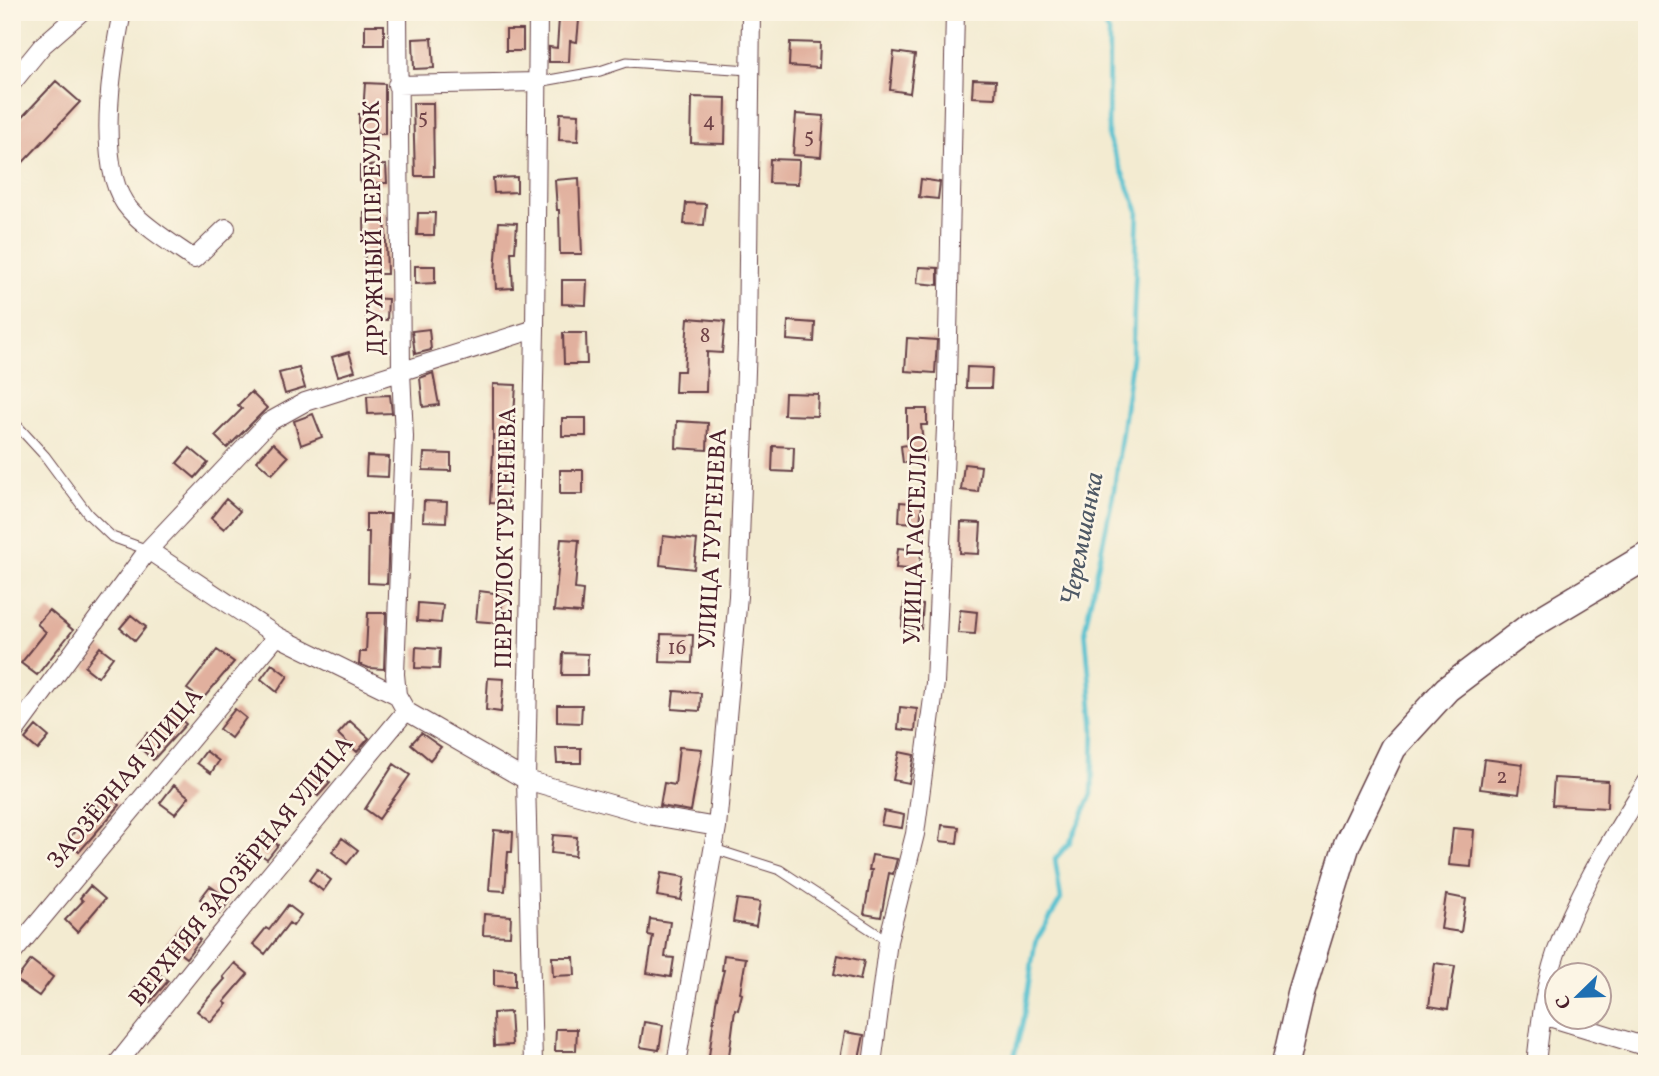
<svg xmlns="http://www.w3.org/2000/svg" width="1659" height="1076" font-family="Vollkorn,serif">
  <rect width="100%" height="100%" fill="#fcf5e5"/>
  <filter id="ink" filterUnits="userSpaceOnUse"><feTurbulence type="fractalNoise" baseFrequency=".0143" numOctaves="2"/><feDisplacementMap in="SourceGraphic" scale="14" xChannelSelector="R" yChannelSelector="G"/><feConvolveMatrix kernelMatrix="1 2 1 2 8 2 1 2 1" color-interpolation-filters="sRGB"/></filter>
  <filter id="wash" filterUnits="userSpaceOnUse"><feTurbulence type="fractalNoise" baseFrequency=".00686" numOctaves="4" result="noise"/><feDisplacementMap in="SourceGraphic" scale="28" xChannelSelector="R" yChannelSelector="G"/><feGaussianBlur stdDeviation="1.57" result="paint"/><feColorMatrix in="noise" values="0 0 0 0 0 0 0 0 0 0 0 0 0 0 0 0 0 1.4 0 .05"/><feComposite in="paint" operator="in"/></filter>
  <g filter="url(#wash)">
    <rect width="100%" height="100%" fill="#f3ebd1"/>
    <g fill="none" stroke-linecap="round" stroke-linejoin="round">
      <path stroke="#56c1d0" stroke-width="4.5" d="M1012 1064 1023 1022 1035 943 1061 899 1055 859 1070 842 1092 794 1094 730 1085 628 1114 490 1132 357 1138 210 1108 138 1109 32 1095 12"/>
    </g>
    <g id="blocks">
      <path fill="#e1b09e" d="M559 19 579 20 577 42 570 41 569 62H549V47L557 48Z
        M365 25H384V45H365Z
        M506 30H523V51H506Z
        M432 38 434 68 414 69 413 39Z
        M790 42 820 43 819 68 789 66Z
        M894 52 915 55 910 93 890 90Z
        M973 79 996 80 995 98 972 97Z
        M56 81 80 102 12 174V128Z
        M365 83 385 84V134H359V114H363Z
        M692 97 726 98 725 144 691 143Z
        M413 103H433L434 176H415Z
        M560 113 579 114 578 141 559 140Z
        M796 114 824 116 821 157 793 155Z
        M770 159 799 160 798 184 769 183Z
        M386 165 387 183H360V166Z
        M517 177V192L494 193 493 178Z
        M579 178 582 254H560L559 210H557L555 180Z
        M921 179 940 182 938 199 919 197Z
        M686 203 706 204 704 225 684 224Z
        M385 212 387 274H365L364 213Z
        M418 213H435L434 235H417Z
        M499 222 517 223 515 252H511L513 288 496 289 495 270Z
        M415 266H435V283L415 284Z
        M919 267 938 268V285L917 283Z
        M562 280H587L586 305 562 304Z
        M366 298 388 299 387 320 366 319Z
        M688 318 725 321 722 353 707 352 706 392H675L676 371H684Z
        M788 321 815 323 814 342 787 340Z
        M429 329 431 350 415 354 412 331Z
        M563 333H586L587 364H564Z
        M907 338 937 340 935 373 905 371Z
        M349 352 355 371 338 376 332 357Z
        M967 367 992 368 991 388H966Z
        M299 368 305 388 285 394 279 373Z
        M433 373 439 405 423 407 420 378Z
        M493 384 516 385 508 504 490 503 493 453Z
        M251 392 267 408 227 448 215 436 242 409 238 405Z
        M785 393 818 394 817 416 784 415Z
        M390 395 392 413 368 414 367 396Z
        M907 409H927V425H921L925 461 903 463 901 446 907 445Z
        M313 414 322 437 301 445 294 421Z
        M562 418H586V436H562Z
        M677 421 708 423 707 450 676 448Z
        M273 443 288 457 272 474 257 461Z
        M773 446 794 447 793 472 772 471Z
        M190 448 208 463 195 478 177 463Z
        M424 453 451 454V471L423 470Z
        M367 456 389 457 388 477 366 476Z
        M964 464 981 466 978 492 961 490Z
        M560 470H583V494H560Z
        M226 499 240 511 224 529 211 518Z
        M424 501 447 502 446 522 423 521Z
        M900 502 922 504 920 523 899 522Z
        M366 514H390L387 584 368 583 369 532H366Z
        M961 522 981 523 979 554 960 553Z
        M663 536 697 540 694 569 660 565Z
        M561 539 579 540 575 589 583 590 581 613 554 611Z
        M898 548 921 550 920 570 896 568Z
        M479 591 503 594 500 623 476 621Z
        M418 603 443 605 441 623 417 621Z
        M904 603 923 605 921 629 902 628Z
        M49 610 73 630 37 675 21 663 46 632 37 624Z
        M960 610 977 612 975 634 958 633Z
        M368 613H386L384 669 369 668 359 664 360 652H366Z
        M131 615 146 627 135 641 120 628Z
        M661 634 693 635 692 663 660 662Z
        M100 647 113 657 98 677 85 667Z
        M416 647 440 649 439 669 415 668Z
        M217 650 234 662 202 700 187 689Z
        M563 653 588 654 587 675H562Z
        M272 664 288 676 277 692 261 679Z
        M488 678 504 679 501 712 486 710Z
        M674 691 701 693 700 711 672 709Z
        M557 705H582L581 723 557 722Z
        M900 707 917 709 915 731 898 729Z
        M235 709 246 718 231 738 219 729Z
        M172 712 186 724 153 760 137 745 148 733 152 737Z
        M350 721 369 738 357 752 338 734Z
        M36 726 49 737 38 750 25 739Z
        M421 733 441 747 430 760 411 744Z
        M679 747 702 749 691 811 660 806 664 783 675 785Z
        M556 748H581V763H557Z
        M206 751 219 761 211 773 197 763Z
        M899 752 914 755 909 783 893 780Z
        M1484 759 1523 764 1519 794 1480 789Z
        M394 764 410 775 379 819 365 809Z
        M315 769 330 783 318 796 303 782Z
        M1554 778 1608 781 1607 808 1552 805Z
        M174 785 189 797 175 814 160 803Z
        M105 791 120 805 79 852 67 840 98 806 95 803Z
        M884 811 904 815 902 828 881 825Z
        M942 825 959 827 957 843 940 841Z
        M1453 828 1474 830 1471 867 1449 865Z
        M494 830 513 832 512 852H508L505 891 489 890Z
        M264 834 278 845 267 859 253 849Z
        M553 835 577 837 575 856 551 853Z
        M342 838 358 850 347 864 332 852Z
        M872 855 897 859 893 874 889 873 881 917 864 914 872 870H869Z
        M317 869 331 880 323 891 309 880Z
        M661 873 685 877 681 900 657 896Z
        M90 886 105 899 77 932 65 920 83 901 80 898Z
        M210 886 230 900 220 914 200 899Z
        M1446 895 1466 899 1461 932 1441 929Z
        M737 899 760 902 756 926 733 922Z
        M288 905 301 915 293 926 289 923 265 954 253 944 266 928 269 930Z
        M484 914 511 916 510 936 483 935Z
        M650 919 670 922 665 957 674 958 671 977 647 973 653 936 648 935Z
        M181 925 200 940 186 958 167 943Z
        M724 955 746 958 740 993 742 994 738 1010 735 1009 728 1064H708L716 1002 724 970H722Z
        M838 955 864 961 860 980 834 974Z
        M552 957H574L575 975 553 976Z
        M31 960 53 977 39 996 16 980Z
        M235 963 248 974 224 1002 227 1004 211 1022 197 1011 225 979 223 977Z
        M1435 963 1455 966 1448 1009 1429 1006Z
        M152 968 168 981 150 1002 135 989Z
        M494 969 515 970V987L494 986Z
        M510 1012 512 1045 494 1046 493 1013Z
        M644 1022 663 1025 659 1050 640 1047Z
        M556 1029H577L576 1051H555Z
        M845 1032 864 1035 858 1064H839Z"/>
    </g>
  </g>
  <g filter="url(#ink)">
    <use href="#blocks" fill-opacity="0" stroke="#633e44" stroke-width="2"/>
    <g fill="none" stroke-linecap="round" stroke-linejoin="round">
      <g stroke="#633e44" stroke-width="11">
        <path id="lane" d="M538 82 600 71 627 62 750 70
          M12 420 45 456 88 514 112 537 148 550
          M714 849 780 870 888 941"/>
      </g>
      <g stroke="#633e44" stroke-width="20">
        <path id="street" d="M122 12C112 62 94 171 130 210 146 228 174 245 194 259L226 228
          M12 83 43 45 81 12
          M397 85 538 82
          M148 550 277 636 397 695 406 711 526 780 653 816 717 827
          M397 695 395 674 404 437 401 371 398 12
          M12 735 148 550 269 422 305 402 535 329
          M12 954 277 636
          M1542 1015 1647 1047
          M117 1064 221 934 406 711
          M533 1064 526 780 535 329 538 12
          M676 1064 717 827 738 596 747 343 751 12
          M872 1064 888 941 915 834 935 683 946 427 955 12
          M1536 1064C1540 1027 1544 988 1556 953 1578 891 1613 837 1647 782"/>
      </g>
      <g stroke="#633e44" stroke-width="29">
        <path id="secondary" d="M1285 1064 1301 994 1347 844 1393 748 1447 689 1530 626 1647 556"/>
      </g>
      <use href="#lane" stroke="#fff" stroke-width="9"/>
      <use href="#street" stroke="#fff" stroke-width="18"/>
      <use href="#secondary" stroke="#fff" stroke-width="26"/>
    </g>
  </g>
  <g text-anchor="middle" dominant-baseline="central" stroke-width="5" stroke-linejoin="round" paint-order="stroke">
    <g font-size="21" fill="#704348">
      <text x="423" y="117">5</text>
      <text x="709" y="121">4</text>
      <text x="809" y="136">5</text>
      <text x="705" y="336">8</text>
      <text x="677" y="648">16</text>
      <text x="1502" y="777">2</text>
    </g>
    <g font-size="24" fill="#4a1f2b" stroke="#fcf5e5">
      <text transform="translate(375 228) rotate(-91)">ДРУЖНЫЙ ПЕРЕУЛОК</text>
      <text transform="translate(507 538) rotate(-89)">ПЕРЕУЛОК ТУРГЕНЕВА</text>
      <text transform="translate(714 539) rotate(-87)">УЛИЦА ТУРГЕНЕВА</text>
      <text transform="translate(917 540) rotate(-88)">УЛИЦА ГАСТЕЛЛО</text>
      <text transform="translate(126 779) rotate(-50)">ЗАОЗЁРНАЯ УЛИЦА</text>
      <text transform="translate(242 872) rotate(-51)">ВЕРХНЯЯ ЗАОЗЁРНАЯ УЛИЦА</text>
    </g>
    <g font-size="26" font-style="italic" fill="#4e5865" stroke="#fcf5e5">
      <text transform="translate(1083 539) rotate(-79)">Черемшанка</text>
    </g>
  </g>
  <rect width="1659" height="1076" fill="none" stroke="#fcf5e5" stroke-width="42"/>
  <g transform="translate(1578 996) rotate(247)"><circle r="33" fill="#fcf5e5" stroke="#b59f9b" stroke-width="2"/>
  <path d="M0-5L12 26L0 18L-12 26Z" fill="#1f6fb2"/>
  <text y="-10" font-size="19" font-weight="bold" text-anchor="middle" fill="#4a1f2b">С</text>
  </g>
</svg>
